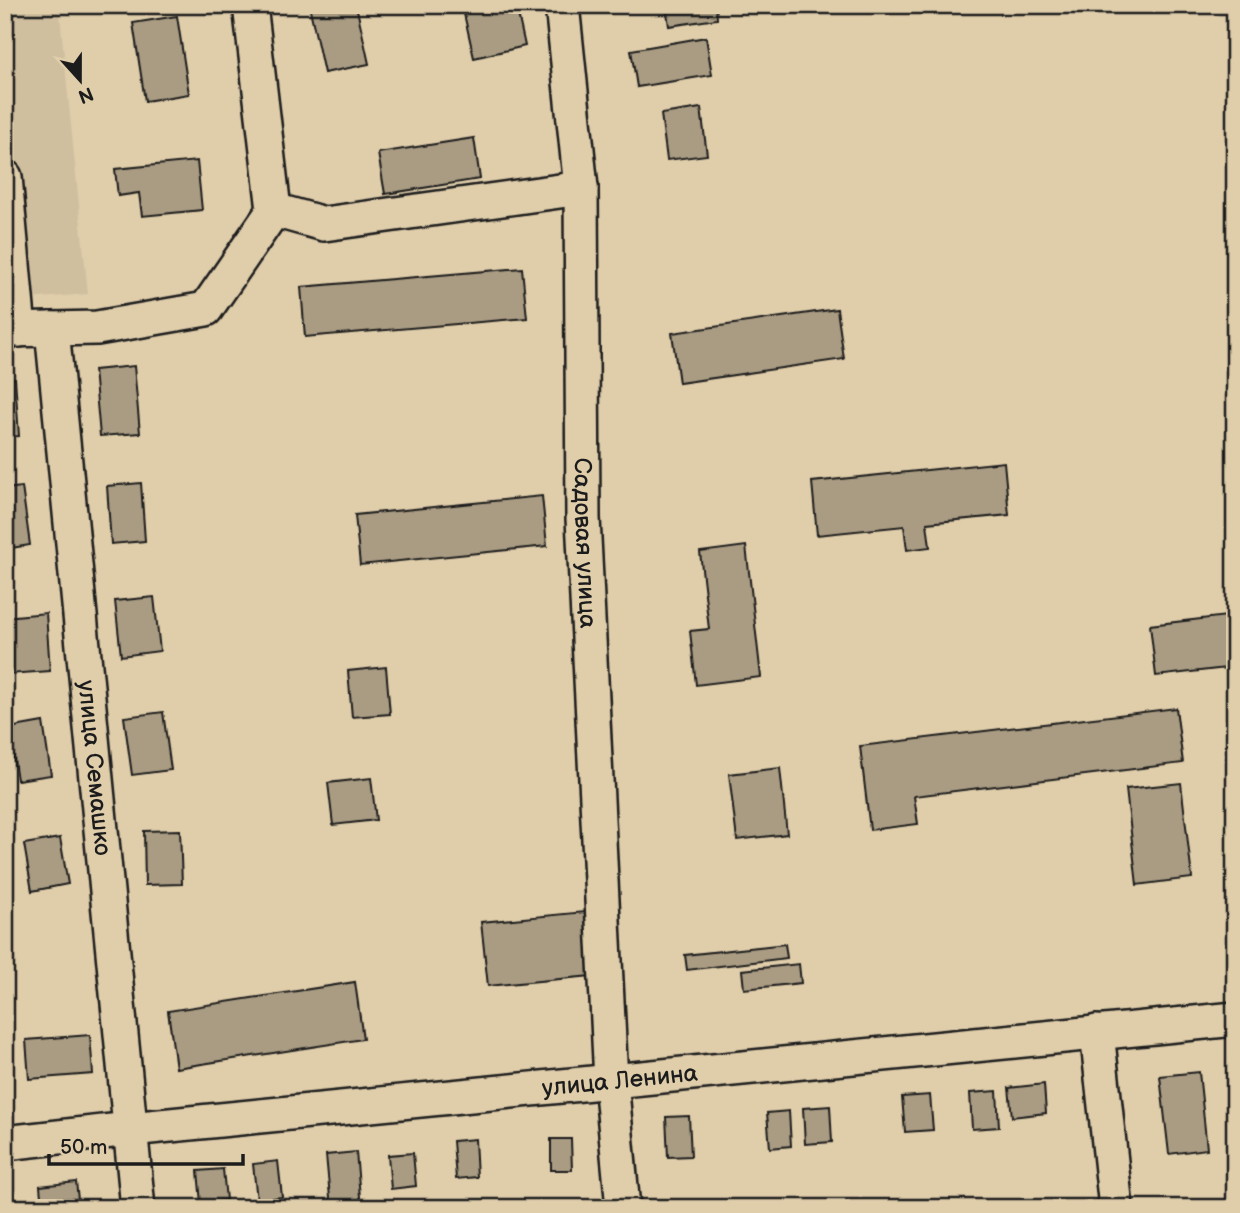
<svg xmlns="http://www.w3.org/2000/svg" width="1240" height="1213" font-family="'Balsamiq Sans',sans-serif">
  <rect width="100%" height="100%" fill="#e0ceab"/>
  <filter id="ink" filterUnits="userSpaceOnUse"><feTurbulence type="fractalNoise" baseFrequency=".0143" numOctaves="2"/><feDisplacementMap in="SourceGraphic" scale="14" xChannelSelector="R" yChannelSelector="G"/><feConvolveMatrix kernelMatrix="1 2 1 2 8 2 1 2 1" color-interpolation-filters="sRGB"/></filter>
  <g filter="url(#ink)">
    <path fill="#d0bf9f" d="M5 5H59L88 294 5 301Z"/>
    <path fill="#aa9c83" stroke="#1c1c1c" stroke-width="2" d="M309 5H356L369 64 324 73Z
      M462 5H516L525 46 474 58Z
      M666 5H716L717 19 669 26Z
      M177 16 189 94 145 101 133 23Z
      M706 37 712 75 637 87 631 50Z
      M701 108 707 155 667 160 661 114Z
      M474 138 480 179 385 194 378 153Z
      M197 161 202 210 142 216 139 193 118 196 115 169Z
      M522 268 527 318 305 337 301 287Z
      M837 309 844 359 679 383 672 333Z
      M134 366 140 433 100 436 94 370Z
      M15 378 19 436 5 437V379Z
      M1004 462 1009 515 927 523 930 547 907 550 904 526 817 535 812 482Z
      M141 483 145 541 111 544 107 486Z
      M22 487 30 545 5 549V489Z
      M542 496 547 546 360 565 355 515Z
      M746 546 761 677 696 685 690 631 709 629 700 552Z
      M154 597 160 651 121 656 115 601Z
      M46 613 50 671 8 674 5 617Z
      M1235 615V667L1156 676 1150 625Z
      M386 667 390 714 352 717 348 671Z
      M1176 708 1183 763 914 796 918 824 870 830 860 746Z
      M163 712 171 770 132 775 124 717Z
      M43 722 51 775 17 780 9 728Z
      M780 768 787 834 737 840 729 774Z
      M371 778 376 820 333 825 328 783Z
      M1181 783 1192 878 1137 885 1126 789Z
      M180 830 182 884 145 885 144 831Z
      M60 838 68 884 32 891 24 844Z
      M585 912 591 976 488 986 481 922Z
      M785 944 787 958 687 970 685 955Z
      M799 964 801 983 744 989 742 970Z
      M355 982 363 1039 176 1068 168 1011Z
      M90 1035 93 1074 29 1079 26 1040Z
      M1199 1072 1207 1149 1169 1154 1160 1076Z
      M1044 1084 1046 1113 1012 1117 1009 1088Z
      M997 1091 999 1127 972 1129 970 1093Z
      M930 1095 933 1130 905 1132 902 1097Z
      M830 1106 832 1142 805 1144 803 1108Z
      M789 1111 791 1146 770 1148 767 1113Z
      M689 1116 691 1156 668 1157 666 1117Z
      M475 1139 477 1177 456 1179 453 1141Z
      M551 1139H571L572 1170H551Z
      M356 1152 361 1208H331L326 1155Z
      M413 1153 416 1186 391 1189 388 1155Z
      M278 1161 282 1197 257 1200 253 1164Z
      M223 1169 226 1200 201 1203 198 1171Z
      M76 1182 79 1208H42L40 1186Z"/>
    <g fill="none" stroke-linecap="round" stroke-linejoin="round">
      <g stroke="#1c1c1c" stroke-width="38">
        <g id="minor">
          <path id="s1" d="M562 5 581 188 583 518 611 1081 623 1208"/>
          <path d="M5 177 19 330"/>
          <path d="M274 210 324 224 581 188"/>
          <path id="s2" d="M52 329 138 1208"/>
          <path d="M5 330 97 328 206 309 274 210 250 5"/>
          <path d="M1097 1032 1116 1208"/>
          <path id="s3" d="M5 1143 130 1129 1235 1019"/>
        </g>
      </g>
      <use href="#minor" stroke="#e0ceab" stroke-width="33"/>
    </g>
  </g>
  <g text-anchor="middle" dominant-baseline="central" stroke-width="5" stroke-linejoin="round" paint-order="stroke">
    <g font-size="24" fill="#1c1c1c" stroke="#e0ceab">
      <text stroke="none"><textPath href="#s1" startOffset="539">Садовая улица</textPath></text>
      <text stroke="none"><textPath href="#s2" startOffset="441">улица Семашко</textPath></text>
      <text stroke="none"><textPath href="#s3" startOffset="618">улица Ленина</textPath></text>
    </g>
  </g>
  <rect width="1240" height="1213" fill="none" stroke="#e0ceab" stroke-width="28"/>
  <rect x="14" y="14" width="1212" height="1185" fill="none" stroke="#1c1c1c" stroke-width="2.5" filter="url(#ink)"/>
  <g transform="translate(80 80) rotate(159)" stroke="#e0ceab" stroke-width="5" paint-order="stroke">
  <path d="M0-5L12 26L0 18L-12 26Z" fill="#1c1c1c"/>
  <text y="-10" font-size="19" font-weight="bold" text-anchor="middle" fill="#1c1c1c">N</text>
  </g>
  <path d="M49 1154v10h194v-10" fill="none" stroke="#1c1c1c" stroke-width="3.5"/>
  <text x="60" y="1154" font-size="21" fill="#1c1c1c" stroke="#e0ceab" stroke-width="5" paint-order="stroke">50 m</text>
</svg>
